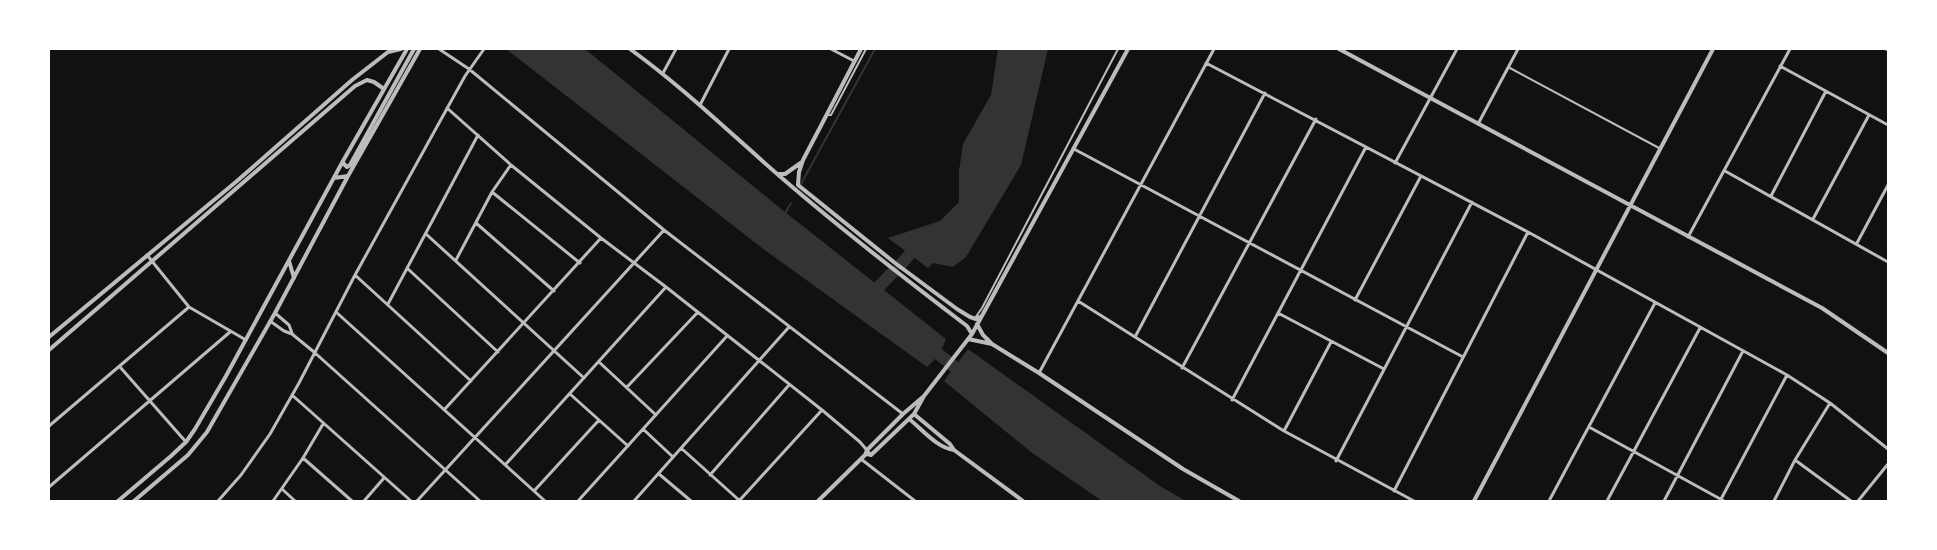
<svg xmlns="http://www.w3.org/2000/svg" width="1937" height="550" font-family="'Sofia Sans Condensed',sans-serif">
  <rect width="100%" height="100%" fill="#111"/>
  <path fill="#333" d="M506 49H585L785 212 946 339 939 355 927 367 762 248Z
    M998 49H1048L1021 165 966 257 953 267 933 263 928 268 888 238 940 221 959 202V171L963 144 991 95Z
    M968 349 1160 486 1186 501H1102L1031 452 944 381Z"/>
  <g fill="none" stroke-linecap="round" stroke-linejoin="round">
    <path stroke="#333" stroke-width="2" d="M801 184 875 49
      M785 213 791 203"/>
    <path stroke="#333" stroke-width="12" d="M901 264 914 250 925 249
      M868 298 893 272
      M926 344 967 377"/>
    <path stroke="#bcbcbc" stroke-width="2" d="M1508 67 1659 148
      M827 115H831L866 49
      M975 318 982 308 1118 49"/>
    <path stroke="#bcbcbc" stroke-width="3" d="M439 49 469 69 664 230 903 414
      M831 49 854 61
      M1886 49 1888 50
      M1206 63 1528 232 1787 375 1830 403 1888 449
      M1780 66 1888 125
      M663 73 676 49
      M700 105 729 49
      M447 108 511 165 601 238 666 287 822 410 860 442 871 455
      M1478 124 1518 49
      M1074 149 1463 357
      M1395 163 1457 49
      M1725 171 1888 262
      M492 192 580 263
      M1771 196 1826 91
      M1813 219 1869 115
      M476 223 554 291
      M426 234 584 378
      M1688 237 1790 49
      M1857 243 1888 185
      M147 255 189 307 246 340
      M456 260 492 192 510 166
      M408 269 498 352
      M355 275 471 381
      M1355 300 1421 176
      M1078 301 1284 431 1414 501
      M388 304 478 135
      M336 312 545 501
      M275 313 289 325 292 333
      M1278 313 1384 369
      M270 321 284 331 292 334 314 352 480 501
      M1135 337 1265 93
      M599 362 656 415
      M120 367 186 442
      M1182 368 1316 119
      M1039 373 1214 49
      M627 387 698 312
      M570 394 628 446
      M292 395 411 501
      M1232 400 1366 147
      M444 410 601 238
      M49 426 189 307
      M1589 427 1724 501
      M643 429 673 457
      M1284 431 1331 342
      M681 448 740 501
      M303 458 352 501
      M861 459 915 501
      M1795 460 1851 501
      M1336 461 1472 202
      M505 465 666 287
      M659 474 691 501
      M710 475 789 385
      M49 487 230 332
      M282 489 295 501
      M534 491 599 420
      M1394 491 1528 232
      M218 501 241 475 270 434 299 383 355 275 465 76 484 49
      M273 501 303 458 323 424
      M364 501 384 478
      M417 501 664 230
      M578 501 727 336
      M634 501 789 327
      M739 501 822 410
      M1549 501 1655 303
      M1607 501 1700 328
      M1664 501 1743 351
      M1720 501 1787 375
      M1774 501 1795 460 1830 403
      M1858 501 1888 464"/>
    <path stroke="#bcbcbc" stroke-width="4" d="M630 49C684 88 732 135 783 179 842 230 904 278 967 326L972 334
      M861 49 803 160 799 172 798 185 895 263 957 309 970 317 976 319 979 317
      M1339 49 1822 308 1888 353
      M343 163 347 167 350 165 414 49
      M778 174H785L802 162
      M334 178 348 176
      M289 261 294 278
      M977 324 983 335 992 344 1039 373 1183 469 1239 501
      M49 337 237 181 352 80 388 52 401 49
      M968 339 992 344
      M49 350 355 86 367 80 374 82 384 89
      M914 414 950 444 954 450 1023 501
      M909 419C922 429 937 448 954 450
      M867 454 871 455 914 414 924 396
      M118 501 171 456 186 442 195 429 226 376 343 161 407 49
      M134 501 188 455 207 432 275 313 348 176 420 49
      M818 501 865 455 867 450 903 414 924 396 972 334 1128 49
      M1474 501 1713 49"/>
  </g>
  <rect width="1937" height="550" fill="none" stroke="#ffffff" stroke-width="100"/>
</svg>
